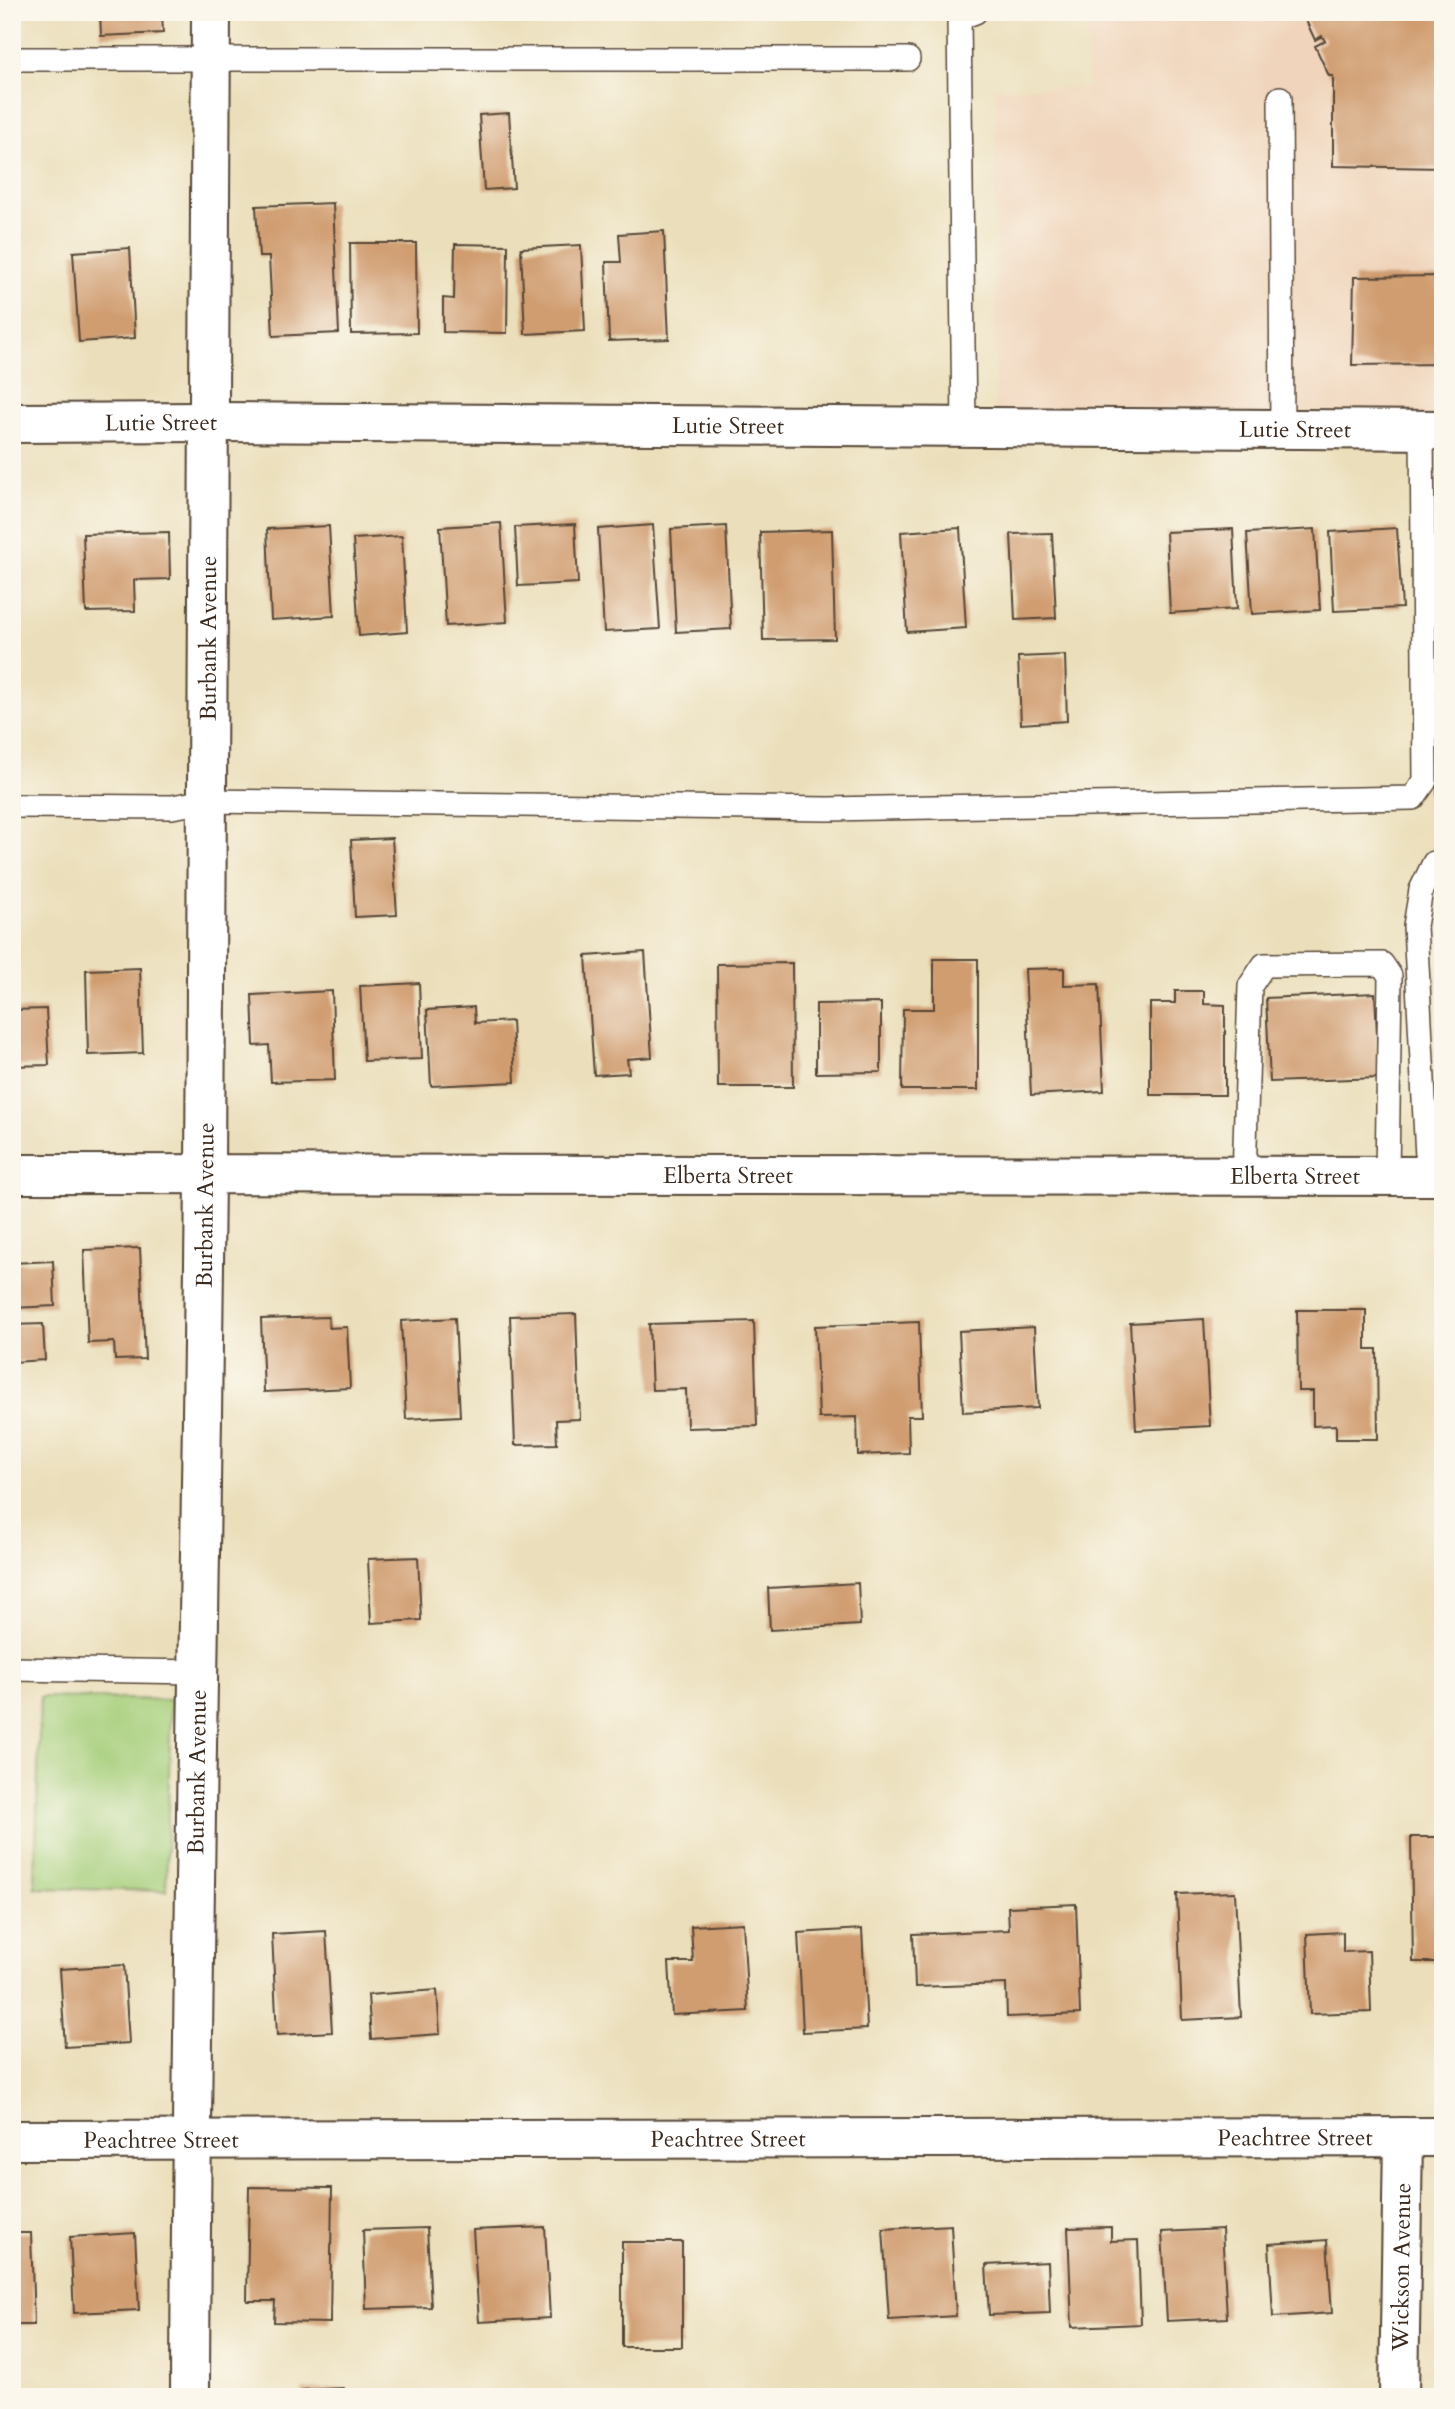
<svg xmlns="http://www.w3.org/2000/svg" width="1455" height="2409" font-family="Cardo,serif">
  <rect width="100%" height="100%" fill="#fbf7ec"/>
  <filter id="ink" filterUnits="userSpaceOnUse"><feTurbulence type="fractalNoise" baseFrequency=".0143" numOctaves="2"/><feDisplacementMap in="SourceGraphic" scale="14" xChannelSelector="R" yChannelSelector="G"/><feConvolveMatrix kernelMatrix="1 2 1 2 8 2 1 2 1" color-interpolation-filters="sRGB"/></filter>
  <filter id="wash" filterUnits="userSpaceOnUse"><feTurbulence type="fractalNoise" baseFrequency=".00686" numOctaves="4" result="noise"/><feDisplacementMap in="SourceGraphic" scale="28" xChannelSelector="R" yChannelSelector="G"/><feGaussianBlur stdDeviation="1.57" result="paint"/><feColorMatrix in="noise" values="0 0 0 0 0 0 0 0 0 0 0 0 0 0 0 0 0 1.4 0 .05"/><feComposite in="paint" operator="in"/></filter>
  <g filter="url(#wash)">
    <rect width="100%" height="100%" fill="#ebdfbb"/>
    <path fill="#f0d5bc" d="M1087 12H1443V815H1426L1422 430 995 427 996 88H1088Z"/>
    <path fill="#a4ce79" stroke="#707c4c" stroke-width="2" d="M40 1697 171 1700 166 1891 35 1888Z"/>
    <g id="blocks">
      <path fill="#d09d71" d="M100 12H162L163 33 101 36Z
        M1302 12H1443V168L1333 166V76H1329L1315 46 1325 41 1322 36 1315 40Z
        M509 113 514 188 484 190 479 115Z
        M333 203 339 333 273 336 269 257H259L256 206Z
        M664 231 669 339 609 341 606 262H621L619 234Z
        M350 243H416L417 333 351 334Z
        M455 244 508 245 507 333 443 332V298L454 299Z
        M581 245 585 331 525 334 521 248Z
        M130 248 135 338 79 342 73 252Z
        M1443 276V364L1352 365 1354 277Z
        M501 523 507 622 446 626 440 527Z
        M575 524 578 583 518 586 515 527Z
        M653 525 660 629 604 632 598 529Z
        M329 526 334 616 271 620 267 529Z
        M726 526 731 629 676 632 671 529Z
        M960 528 966 628 907 632 901 532Z
        M1397 528 1402 608 1334 611 1330 532Z
        M1233 529 1237 609 1170 613 1166 532Z
        M1315 529 1320 610 1252 614 1247 533Z
        M832 530 835 639 763 640 760 532Z
        M169 532 170 579 134 580 135 611 86 612 83 534Z
        M1052 533 1056 618 1015 620 1011 534Z
        M402 536 407 632 359 636 353 539Z
        M1437 638H1443V801H1437Z
        M1065 655 1067 721 1021 724 1018 657Z
        M392 838 397 915 355 917 351 840Z
        M645 952 652 1057 627 1059 629 1073 594 1075 586 956Z
        M934 959H978V1090H902L903 1009H934Z
        M792 963 793 1087H718L717 964Z
        M140 968 143 1053 88 1055 86 970Z
        M1064 968V985L1099 984 1104 1091 1031 1095 1025 969Z
        M419 983 422 1059 364 1061 360 986Z
        M332 991 335 1080 271 1082 269 1045 254 1046 252 995Z
        M1175 991H1204V1004L1225 1005V1095H1150V1003H1175Z
        M1375 993 1379 1078 1270 1082 1266 998Z
        M881 1003V1072L816 1073V1004Z
        M474 1007 475 1023 512 1021 515 1082 431 1086 427 1010Z
        M46 1009 49 1065 12 1066V1010Z
        M140 1248 145 1359 115 1360 114 1342 88 1343 84 1250Z
        M53 1261 55 1306 12 1308V1263Z
        M1297 1310H1366V1349H1377L1378 1439H1336V1425L1313 1426V1391H1298Z
        M576 1314 580 1419 556 1420 557 1444 515 1445 510 1316Z
        M328 1317 329 1328 347 1327 350 1388 264 1392 261 1319Z
        M455 1318 460 1416 406 1419 401 1321Z
        M1204 1319 1210 1426 1136 1430 1130 1323Z
        M754 1321 757 1426 687 1428 686 1389 652 1390 649 1324Z
        M919 1322 922 1416H908L909 1453 858 1455 857 1417 819 1418 815 1326Z
        M43 1324 45 1360 12 1362V1325Z
        M1034 1327 1038 1408 963 1412 959 1331Z
        M418 1557 421 1620 371 1623 368 1559Z
        M858 1583 860 1625 770 1630 768 1588Z
        M1411 1837H1443V1962H1413Z
        M1235 1892 1241 2017 1182 2020 1177 1894Z
        M1076 1904 1080 2014 1007 2017 1006 1984 915 1987 913 1934 1009 1930 1008 1907Z
        M743 1923 748 2011 672 2015 669 1962H693L691 1926Z
        M862 1929 867 2029 803 2032 798 1933Z
        M326 1931 332 2032 277 2035 272 1934Z
        M1343 1932V1952L1369 1951 1371 2012 1310 2014 1307 1934Z
        M124 1965 129 2043 65 2047 60 1969Z
        M437 1990 440 2034 371 2039 368 1995Z
        M249 2187 332 2188 330 2323 274 2322 275 2301H247Z
        M951 2225 956 2316 889 2320 883 2229Z
        M545 2227 550 2318 479 2322 473 2230Z
        M1111 2227V2241L1138 2240 1141 2324 1072 2327 1068 2228Z
        M427 2228 431 2307 366 2309 363 2230Z
        M1222 2229 1227 2318 1167 2321 1162 2232Z
        M12 2233H31L34 2325H12Z
        M135 2233 139 2310 74 2313 70 2237Z
        M1327 2240 1332 2313 1273 2317 1269 2244Z
        M622 2242H682V2347H622Z
        M1048 2262 1050 2313 989 2315 986 2265Z
        M343 2388V2397H302V2390Z"/>
    </g>
  </g>
  <g filter="url(#ink)">
    <use href="#blocks" fill-opacity="0" stroke="#554536" stroke-width="2"/>
    <g fill="none" stroke-linecap="round" stroke-linejoin="round">
      <g stroke="#554536" stroke-width="26">
        <path id="service" d="M12 59H908
          M1280 98 1282 429
          M964 427 959 18 975 12
          M12 806 172 807 206 801 828 809 1413 798 1425 781 1422 430
          M1428 1176 1415 926 1421 890 1434 863H1443
          M1244 1177 1250 986 1264 965 1382 964 1390 976 1387 1176
          M12 1669 198 1672"/>
      </g>
      <g stroke="#554536" stroke-width="42">
        <g id="minor">
          <path id="s1" d="M12 423 207 422 1443 430"/>
          <path id="s2" d="M12 1174 1443 1176"/>
          <path id="s3" d="M12 2140 1443 2137"/>
          <path id="s4" d="M190 2397C191 1989 201 1582 205 1175 209 787 207 400 211 12"/>
          <path id="s5" d="M1399 2397 1403 2137"/>
        </g>
      </g>
      <use href="#service" stroke="#fff" stroke-width="23"/>
      <use href="#minor" stroke="#fff" stroke-width="38"/>
    </g>
  </g>
  <g text-anchor="middle" dominant-baseline="central" stroke-width="5" stroke-linejoin="round" paint-order="stroke">
    <g font-size="23" fill="#3b2a1e" stroke="#fbf7ec">
      <text stroke="none"><textPath href="#s1" startOffset="149">Lutie Street</textPath></text>
      <text stroke="none"><textPath href="#s1" startOffset="716">Lutie Street</textPath></text>
      <text stroke="none"><textPath href="#s1" startOffset="1283">Lutie Street</textPath></text>
      <text stroke="none"><textPath href="#s4" startOffset="1759">Burbank Avenue</textPath></text>
      <text stroke="none"><textPath href="#s2" startOffset="716">Elberta Street</textPath></text>
      <text stroke="none"><textPath href="#s2" startOffset="1283">Elberta Street</textPath></text>
      <text stroke="none"><textPath href="#s4" startOffset="1192">Burbank Avenue</textPath></text>
      <text stroke="none"><textPath href="#s4" startOffset="625">Burbank Avenue</textPath></text>
      <text stroke="none"><textPath href="#s3" startOffset="1283">Peachtree Street</textPath></text>
      <text stroke="none"><textPath href="#s3" startOffset="716">Peachtree Street</textPath></text>
      <text stroke="none"><textPath href="#s3" startOffset="149">Peachtree Street</textPath></text>
      <text stroke="none"><textPath href="#s5" startOffset="130">Wickson Avenue</textPath></text>
    </g>
  </g>
  <rect width="1455" height="2409" fill="none" stroke="#fbf7ec" stroke-width="42"/>
</svg>
